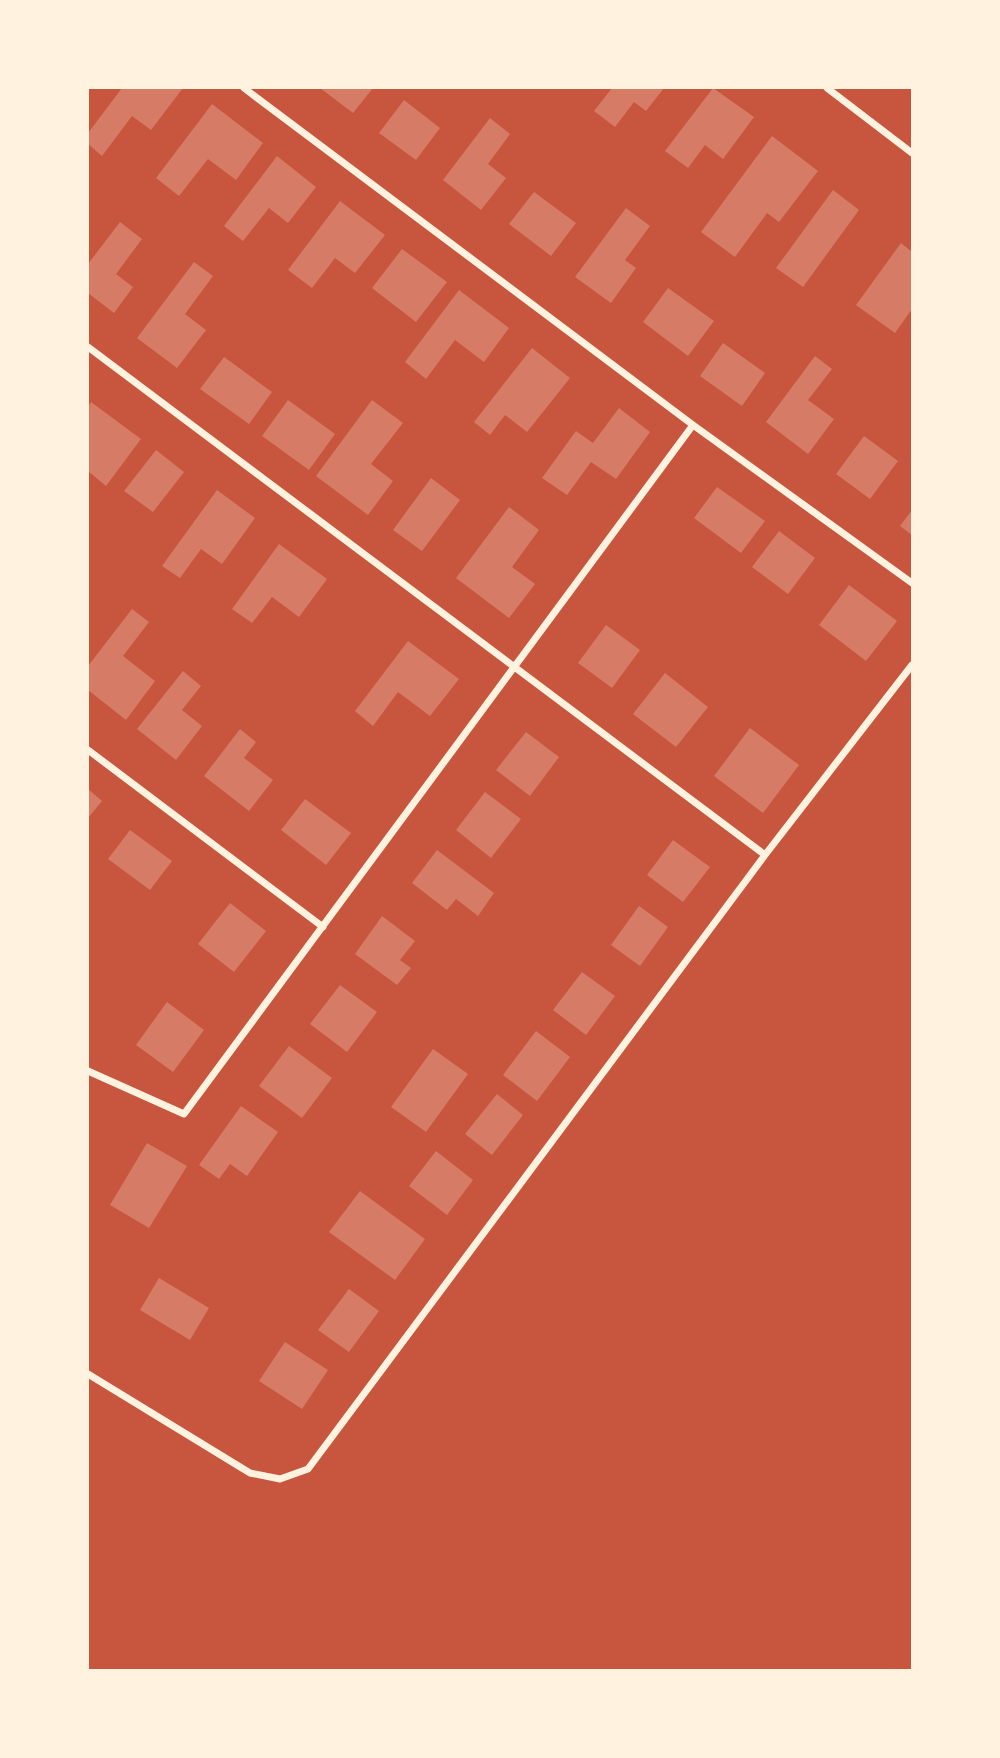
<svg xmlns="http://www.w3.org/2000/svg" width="1000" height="1758" font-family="Mulish,sans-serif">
  <rect width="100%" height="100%" fill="#c8553d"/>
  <path fill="#d67c66" d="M122 88H183L151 130 132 116 102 156 88 144V133Z
    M320 88H373L353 113Z
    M612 88H664L646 111 634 102 615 127 594 111Z
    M713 88 754 117 723 159 705 145 688 168 665 151Z
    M404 100 440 128 416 160 379 133Z
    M212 104 263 143 236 180 208 159 179 196 156 178Z
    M490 118 510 134 488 164 506 178 481 210 443 180Z
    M772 136 818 171 779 222 767 213 735 257 701 232Z
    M277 156 316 187 288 223 269 208 243 241 224 226Z
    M833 190 859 210 803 287 776 268Z
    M534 192 576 223 551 256 509 224Z
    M340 201 385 235 355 273 335 258 312 288 288 270Z
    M626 208 650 226 625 260 636 268 611 303 575 277Z
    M120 222 142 239 116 274 133 287 114 313 88 293V264Z
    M901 243 912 252V309L895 333 856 305Z
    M402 249 447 282 416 322 372 288Z
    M194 262 213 276 185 314 206 330 177 368 137 338Z
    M668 288 714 321 688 356 643 322Z
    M459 290 509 328 484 362 455 340 426 379 405 362Z
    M723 343 765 373 742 406 700 376Z
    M532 348 570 378 527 432 505 415 490 435 474 422Z
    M815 356 832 369 808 400 834 419 808 454 766 422Z
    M224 357 272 392 249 424 200 389Z
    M288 400 335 434 309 470 262 436Z
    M372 400 403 423 371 464 393 481 368 515 316 476Z
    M91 402 141 439 106 486 88 471V407Z
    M619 408 650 432 616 479 591 462 567 495 542 478 576 431 593 443Z
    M864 436 898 461 870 499 836 474Z
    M156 450 184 472 153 512 124 491Z
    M431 478 460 500 422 551 393 530Z
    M717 487 765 521 741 553 694 518Z
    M217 490 255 518 222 564 201 549 180 578 162 566Z
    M509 507 539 530 512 567 535 584 509 618 456 578Z
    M912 510V535L900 526Z
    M779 531 815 558 788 594 752 567Z
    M279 544 327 579 299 617 272 597 252 623 232 609Z
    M849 585 897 621 866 661 819 625Z
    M132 609 149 622 123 656 155 681 126 720 88 690V666Z
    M606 625 640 650 612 688 578 663Z
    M408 641 459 679 430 716 398 692 373 726 355 711Z
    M183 671 201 686 182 710 202 726 176 760 137 729Z
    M665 673 708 707 676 747 633 714Z
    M750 728 799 765 763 813 714 776Z
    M240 729 256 742 244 758 273 780 249 811 204 776Z
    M526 732 559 757 530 796 496 770Z
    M88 789 102 801 88 818Z
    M485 792 521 819 491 858 456 830Z
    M305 799 351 833 326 865 281 830Z
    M130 830 172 861 150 890 108 859Z
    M673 840 710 867 683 902 647 875Z
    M437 850 494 893 478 916 456 899 447 910 412 883Z
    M230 903 266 931 234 972 198 944Z
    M639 906 668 927 640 966 611 945Z
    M382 916 415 941 400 960 411 968 397 985 355 954Z
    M582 972 615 996 586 1035 553 1010Z
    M340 985 377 1012 347 1052 310 1024Z
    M167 1002 204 1030 173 1072 136 1045Z
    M536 1031 570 1057 537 1101 503 1075Z
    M289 1046 332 1078 302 1118 259 1086Z
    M433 1049 468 1074 426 1132 391 1107Z
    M497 1094 523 1115 492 1155 465 1134Z
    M241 1106 278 1132 247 1176 230 1164 219 1179 199 1165Z
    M147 1143 187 1166 149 1228 110 1205Z
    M436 1151 473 1180 447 1215 409 1186Z
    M360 1191 425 1239 395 1280 329 1232Z
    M159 1278 209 1308 190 1340 140 1310Z
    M349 1289 379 1311 349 1352 318 1330Z
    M285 1342 328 1370 302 1409 259 1381Z"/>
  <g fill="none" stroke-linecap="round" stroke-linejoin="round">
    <path stroke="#fff3e0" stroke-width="7" d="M244 88 693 425 912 583
      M827 88 912 153
      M88 347 765 855
      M88 750 323 927
      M88 1071 184 1114 693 425
      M88 1374 250 1473 280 1479 308 1469 765 855 912 665"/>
  </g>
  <rect width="1000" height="1758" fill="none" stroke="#fff3e0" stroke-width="178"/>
</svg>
